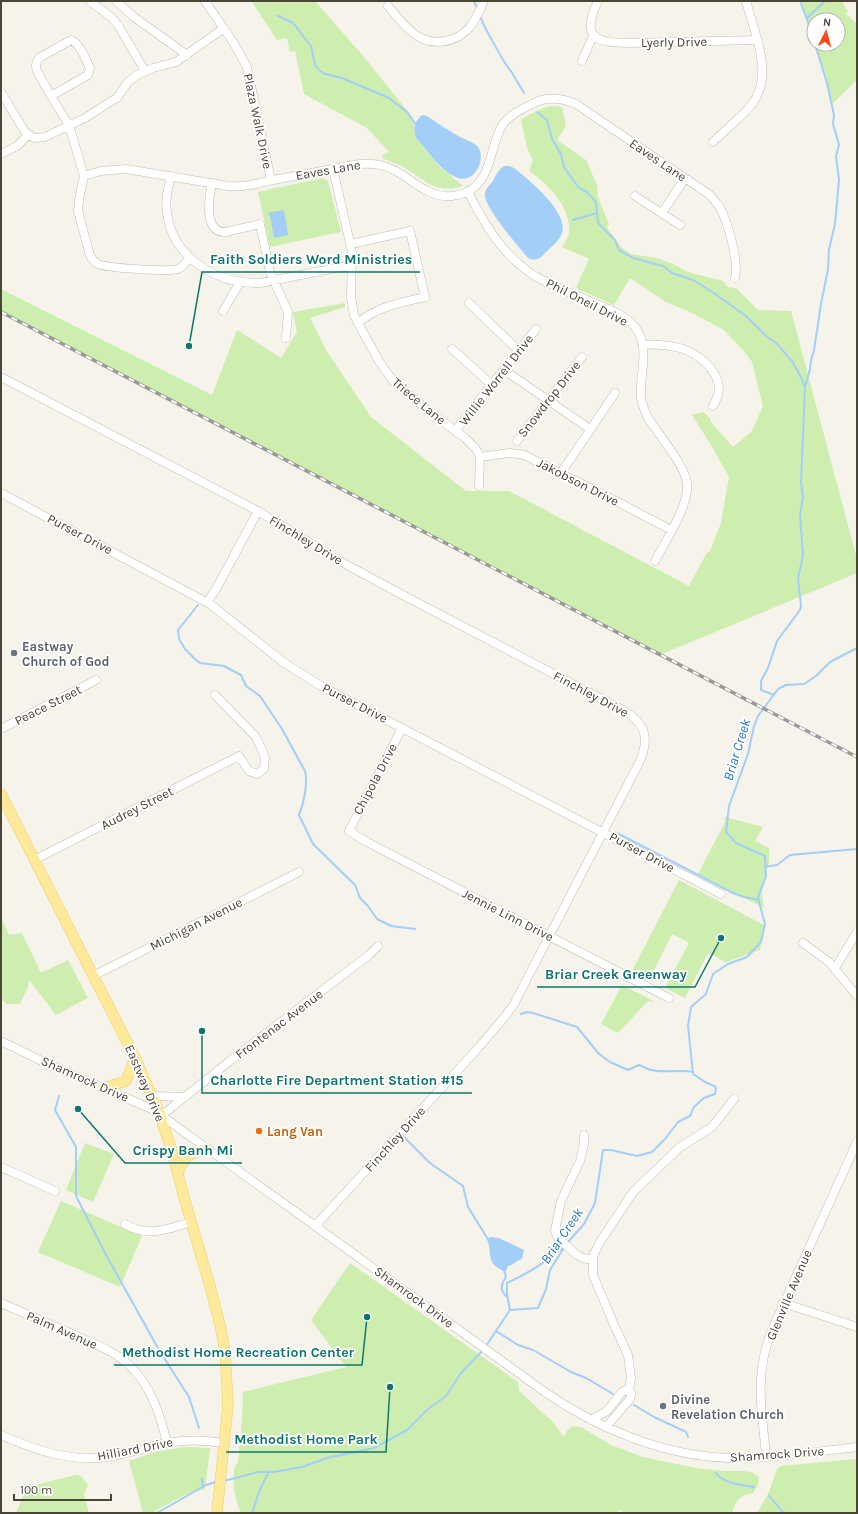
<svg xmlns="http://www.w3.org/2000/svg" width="858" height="1514" font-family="Karla,sans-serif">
  <rect width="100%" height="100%" fill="#f6f3ea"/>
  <path fill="#cdeeaf" d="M254 1H315L364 57 413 118 415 137 439 166 463 186C432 195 425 178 401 166 395 163 389 161 383 159L382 155 389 152 367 128 304 94 295 51 290 52 287 38 277 40 252 2Z
    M801 1H842L848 12 846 14 857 24V80L831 105 826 74 814 44H838V20H814V43Z
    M552 106 562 107 566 126 557 140 586 160 597 185 598 197 609 224 607 228 621 247 631 254 657 258 673 264 688 272 723 281 728 287 736 288 758 310 791 311 857 559V573L662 654 1 311V289L212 395 237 330 281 358 297 332 293 312 345 303V307L310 318 326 350 371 417 466 491H509L689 586 706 554 710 551 721 523 729 477 711 445 692 415 703 412 710 418 711 422 733 447 752 431 763 406 752 362 744 351 724 330 692 313 666 302 630 278 614 305 576 288 589 259 562 247C565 242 568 237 569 233 572 208 548 184 529 171L533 160 527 148 521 119 543 108Z
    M323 178 328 181 341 232 270 247 258 192Z
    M725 817 763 827 755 841 769 848V862L761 888 764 908 698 874 725 822Z
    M679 880 764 925 760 950 726 962 708 953 685 998 665 988 689 943 672 934 649 980 632 971Z
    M1 917 9 935 22 933 41 973 68 960 88 998 56 1015 29 980 28 987 20 1004H7L1 999Z
    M622 985 655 1002 648 1001 618 1033 601 1024Z
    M85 1143 114 1154 93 1202 66 1190Z
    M61 1201 142 1236 120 1287 38 1252Z
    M350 1263 518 1382 519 1391 552 1421 564 1437 567 1431 573 1426 581 1427 611 1445 643 1457 696 1468 724 1471H744L753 1473 759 1477 758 1485 753 1493C738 1496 737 1499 732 1513H625L620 1510 616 1513H241C235 1498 230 1480 236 1464L238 1463 242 1419 243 1392 346 1367 311 1320Z
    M187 1447 210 1448 205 1489 185 1495 151 1513H143L129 1461 158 1451Z
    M857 1459V1513H757L769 1492 777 1469 781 1466Z
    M76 1475 81 1476 88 1485 84 1494 89 1513H16L26 1489V1487L21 1488 24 1484 35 1485Z"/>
  <path fill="#a2cef8" d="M422 115 427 116C437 123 448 130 458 136 465 140 472 141 477 146 487 156 476 184 458 178 442 173 427 150 416 138 413 128 414 122 422 115Z
    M504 166H509L514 168C528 179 569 212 562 233 560 240 552 246 546 252 541 258 536 262 528 258 519 247 483 206 485 194 485 189 490 185 493 181 496 175 498 170 504 166Z
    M284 210 288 235 274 238 270 216H269L268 213Z
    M491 1237 499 1238 524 1250 522 1259C516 1260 514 1265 508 1266L505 1273C502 1269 497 1268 494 1265 488 1258 491 1247 487 1239Z"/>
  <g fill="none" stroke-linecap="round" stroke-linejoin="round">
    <path stroke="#a2cef8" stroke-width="2" d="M474 1 476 6
      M800 1 808 22 810 35 814 41
      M278 16 293 23 311 46 315 65 319 70 325 74 342 78 389 98 407 112 416 125
      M481 18C483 25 506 67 511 71L524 93
      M807 18 825 1
      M537 112 547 120 552 139 561 154 564 167 579 188 587 192 596 202 598 223 615 240 619 250 633 258 663 266 672 273 693 280 711 291 746 316 766 336 776 343 792 361 802 379 805 388 801 483 803 497 800 515 803 556 798 578 801 606 800 610 777 641 768 668 761 681V690L774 695
      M573 220 597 213
      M805 387 810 369 811 360 814 350 821 304 828 269 829 249 835 224 839 180 836 156 839 145 833 124 834 115 827 83 815 44
      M198 605 178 630 179 639 185 649 195 659 200 663 224 666 237 673 241 675 246 686 260 696 282 729 305 771C308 783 304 803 299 815L313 844 355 885 360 898 368 906 377 919 391 926 415 929
      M615 832 733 893 744 897 759 900
      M765 867 777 865 790 855 857 849
      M521 1014 527 1012 533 1013 577 1027 599 1054 610 1062 628 1070 639 1065C642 1066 645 1068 648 1069 662 1074 679 1069 693 1072
      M59 1096 55 1110 76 1147V1196L105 1253 159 1350 189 1397 199 1428
      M404 1137 430 1163 463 1186 468 1207 489 1241
      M568 1242 584 1224 595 1203 603 1150H611L637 1156 652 1152 665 1139 678 1122 690 1116 694 1107 704 1098 715 1094 716 1087 705 1082 693 1074 688 1026 691 1007 706 994 713 974 728 964 747 957 761 942 765 924 758 898 766 876 765 856 736 843 726 832 729 806 748 754 754 726 758 716 778 689 786 685 804 684 816 676 830 662 857 648
      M504 1270 506 1277C500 1286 500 1291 508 1298
      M510 1310 538 1308 546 1289 550 1270 565 1246
      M510 1310 507 1294V1283C527 1274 545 1263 562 1248
      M496 1331 518 1345 533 1350 571 1372 586 1378 613 1394
      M486 1346 510 1310
      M634 1405 654 1417 686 1432 688 1437
      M716 1473C724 1484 742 1485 754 1487
      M202 1479 203 1487
      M224 1481 258 1472H274L302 1467 327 1458 374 1448 407 1430 428 1409 446 1396 461 1373 483 1350
      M769 1496 784 1513
      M157 1513 206 1485 216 1482
      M252 1513 259 1492 269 1471"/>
    <g stroke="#c3bcab" stroke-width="9">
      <path id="minor" d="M90 1 111 17 118 25 145 71
        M116 1 134 17 187 55
        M205 1 233 42 247 67 271 180
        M598 1C580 38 596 43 630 43L757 40
        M388 6C397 16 405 28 416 35 431 46 454 43 467 30 475 23 479 11 484 1
        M71 40C80 43 86 60 90 68L88 75 51 96 37 71C35 65 36 63 39 58Z
        M582 61 593 36
        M1 92 25 132 34 138 45 137 85 118 110 102 117 98 128 82 137 75 153 68 176 62 224 28
        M51 96 69 125 84 176
        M713 142C726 129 742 117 753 103 774 73 754 32 746 1
        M1 154 17 146 28 135
        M333 169 352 252 351 297 354 315 358 323 379 361 393 381 425 408 465 438 476 449 480 457 479 486
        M84 176 101 171 126 169 228 186C247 187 256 184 273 180 293 176 313 173 333 169 351 165 366 161 384 166 409 173 424 199 452 196 457 195 462 195 467 192 493 179 489 146 503 124 510 115 520 110 530 105 545 96 560 97 576 104L710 195C713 199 717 203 720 208 728 222 739 262 735 278
        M84 176 79 200 78 211 89 252C90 257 93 261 98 264 106 268 170 272 178 269 183 267 186 263 189 258
        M171 176C168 188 165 200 167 212 172 258 217 284 260 283L341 267 352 266
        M212 183C209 197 203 234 226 232L260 224 270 272 288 312 286 338
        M468 192C485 225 503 256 535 276 551 285 568 292 585 299 601 307 623 312 635 327 651 348 639 374 641 398 642 405 645 411 648 418 659 435 684 464 687 483 690 504 665 542 655 561
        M635 196 680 225
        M662 213 685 178
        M351 244 410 231 425 297C400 303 378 306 358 323
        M469 303 519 351
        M223 311 240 282
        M643 345C655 344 668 345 680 348 697 353 718 369 719 388 719 395 716 400 713 406
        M452 349 492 385
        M504 370 590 429
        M1 377 258 511 338 560 397 592 623 710C645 723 650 737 640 761L514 1004 507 1014 479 1047 315 1226
        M455 431 536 329
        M517 441 582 357
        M480 457 510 453 524 455 616 501 671 530
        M561 473 615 393
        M1 493 210 604 283 662 321 686 721 894
        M207 602 216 589 258 511
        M402 728 349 831 367 842 669 998
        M1 729 96 680
        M34 860 239 756 249 771 257 774 264 769 265 757 256 737 215 695
        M803 943 829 962 857 996
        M835 968 857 932
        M93 976 299 872
        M1 1041 52 1066 152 1109 300 1215 542 1390C596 1428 663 1456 730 1458 773 1458 815 1452 857 1447
        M152 1096 185 1097
        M161 1116 231 1060 369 955 378 946
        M584 1135V1144L580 1161 561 1201 555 1231 558 1238 577 1255 583 1258 593 1260
        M1 1167 55 1191
        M125 1224C148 1238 168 1229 191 1222
        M1 1303C26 1314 52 1325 77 1336 94 1344 114 1351 128 1364 151 1385 160 1414 167 1443
        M783 1303 857 1327
        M591 1420 607 1411 622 1392 629 1389
        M606 1427 630 1399 631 1393 629 1389 631 1378 628 1355 615 1327 593 1275V1260L594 1254 600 1242 633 1192 680 1147 712 1127 734 1099
        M1 1435C35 1450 70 1462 107 1457 128 1454 147 1447 167 1443 186 1439 206 1440 225 1443
        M766 1457C764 1428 758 1397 762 1368 764 1351 769 1336 776 1321L857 1142"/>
    </g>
    <g stroke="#efce5f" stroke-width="11">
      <path id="major" d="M1 794 135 1058 161 1116 163 1126 170 1144 185 1201 210 1286 220 1325 225 1351 228 1405 217 1513
        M103 1088 126 1081 135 1058
        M178 1173C185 1155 189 1153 208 1149"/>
    </g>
    <use href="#minor" stroke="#fff" stroke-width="8"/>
    <use href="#major" stroke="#ffe99a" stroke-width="10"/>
    <g stroke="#999" stroke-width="3.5">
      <path id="rail" d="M1 312 857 757"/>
    </g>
    <use href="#rail" stroke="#fff" stroke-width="2" stroke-dasharray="6" stroke-linecap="butt"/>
  </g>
  <g fill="#6b7280" stroke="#fff" stroke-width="1.5">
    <circle cx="14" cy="653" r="4"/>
    <circle cx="663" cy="1406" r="4"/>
  </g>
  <circle fill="#e8710a" stroke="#fff" stroke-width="1.5" cx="259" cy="1131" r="4"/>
  <g text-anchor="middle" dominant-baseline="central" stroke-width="3.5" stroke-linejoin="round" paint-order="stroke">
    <g font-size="13" fill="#4b4537" stroke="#fff">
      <text transform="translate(674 42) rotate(-1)">Lyerly Drive</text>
      <text transform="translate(258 121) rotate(78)">Plaza Walk Drive</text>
      <text transform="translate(658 160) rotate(34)">Eaves Lane</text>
      <text transform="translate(328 170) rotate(-10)">Eaves Lane</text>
      <text transform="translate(587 302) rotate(27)">Phil Oneil Drive</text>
      <text transform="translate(496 380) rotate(-52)">Willie Worrell Drive</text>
      <text transform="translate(549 399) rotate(-52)">Snowdrop Drive</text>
      <text transform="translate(419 401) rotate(40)">Triece Lane</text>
      <text transform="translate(578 482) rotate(27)">Jakobson Drive</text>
      <text transform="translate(80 534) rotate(28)">Purser Drive</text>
      <text transform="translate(306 540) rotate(31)">Finchley Drive</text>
      <text transform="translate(591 694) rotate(28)">Finchley Drive</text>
      <text transform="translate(355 703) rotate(27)">Purser Drive</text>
      <text transform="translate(48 705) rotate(-27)">Peace Street</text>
      <text transform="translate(375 779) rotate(-62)">Chipola Drive</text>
      <text transform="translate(137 808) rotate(-27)">Audrey Street</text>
      <text transform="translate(642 852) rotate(28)">Purser Drive</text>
      <text transform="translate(508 915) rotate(27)">Jennie Linn Drive</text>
      <text transform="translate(196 924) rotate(-27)">Michigan Avenue</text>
      <text transform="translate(279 1024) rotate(-37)">Frontenac Avenue</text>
      <text transform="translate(85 1079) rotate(24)">Shamrock Drive</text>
      <text transform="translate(145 1083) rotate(67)">Eastway Drive</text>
      <text transform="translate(395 1139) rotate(-48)">Finchley Drive</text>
      <text transform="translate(789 1295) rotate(-67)">Glenville Avenue</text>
      <text transform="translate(414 1297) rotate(36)">Shamrock Drive</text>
      <text transform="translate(62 1330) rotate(24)">Palm Avenue</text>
      <text transform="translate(135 1449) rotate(-11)">Hilliard Drive</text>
      <text transform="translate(777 1454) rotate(-4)">Shamrock Drive</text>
    </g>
    <g font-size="13" font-weight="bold" fill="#5b616d" stroke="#fff" text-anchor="start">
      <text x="22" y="646">Eastway<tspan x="22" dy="15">Church of God</tspan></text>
      <text x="671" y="1399">Divine<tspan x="671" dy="15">Revelation Church</tspan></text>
    </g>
    <g font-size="13" font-weight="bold" fill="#c56008" stroke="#fff" text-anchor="start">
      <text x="267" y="1131">Lang Van</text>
    </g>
    <g font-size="14" font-style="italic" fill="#2475c3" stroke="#fff">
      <text transform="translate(737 750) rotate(-73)">Briar Creek</text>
      <text transform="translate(562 1236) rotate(-56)">Briar Creek</text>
    </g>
  </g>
  <path fill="none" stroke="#0f766e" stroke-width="1.5" d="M189 346L202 272H420M721 938L695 987H537M202 1031L202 1093H472M78 1109L125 1163H242M367 1317L362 1365H114M390 1387L386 1452H226"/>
  <g fill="#0f766e" stroke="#fff" stroke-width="1.5">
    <circle cx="189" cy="346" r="4"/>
    <circle cx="721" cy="938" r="4"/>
    <circle cx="202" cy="1031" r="4"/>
    <circle cx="78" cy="1109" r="4"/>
    <circle cx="367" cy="1317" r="4"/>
    <circle cx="390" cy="1387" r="4"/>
  </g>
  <g font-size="14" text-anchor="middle" font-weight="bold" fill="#0f766e" stroke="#fff" stroke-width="3.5" stroke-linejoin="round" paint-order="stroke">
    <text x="311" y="264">Faith Soldiers Word Ministries</text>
    <text x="616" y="979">Briar Creek Greenway</text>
    <text x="337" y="1085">Charlotte Fire Department Station #15</text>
    <text x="183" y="1155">Crispy Banh Mi</text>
    <text x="238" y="1357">Methodist Home Recreation Center</text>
    <text x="306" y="1444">Methodist Home Park</text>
  </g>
  <rect width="858" height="1514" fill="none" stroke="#4b4537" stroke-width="4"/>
  <g transform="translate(826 32) rotate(6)"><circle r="19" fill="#ffffff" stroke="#b7b5af"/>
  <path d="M0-3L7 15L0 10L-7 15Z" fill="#ff4b18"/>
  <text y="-6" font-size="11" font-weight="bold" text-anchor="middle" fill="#4b4537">N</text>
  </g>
  <path d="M14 1494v6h97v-6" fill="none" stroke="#4b4537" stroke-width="2"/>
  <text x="20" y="1494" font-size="12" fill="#4b4537" stroke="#ffffff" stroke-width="3" paint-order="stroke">100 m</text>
</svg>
